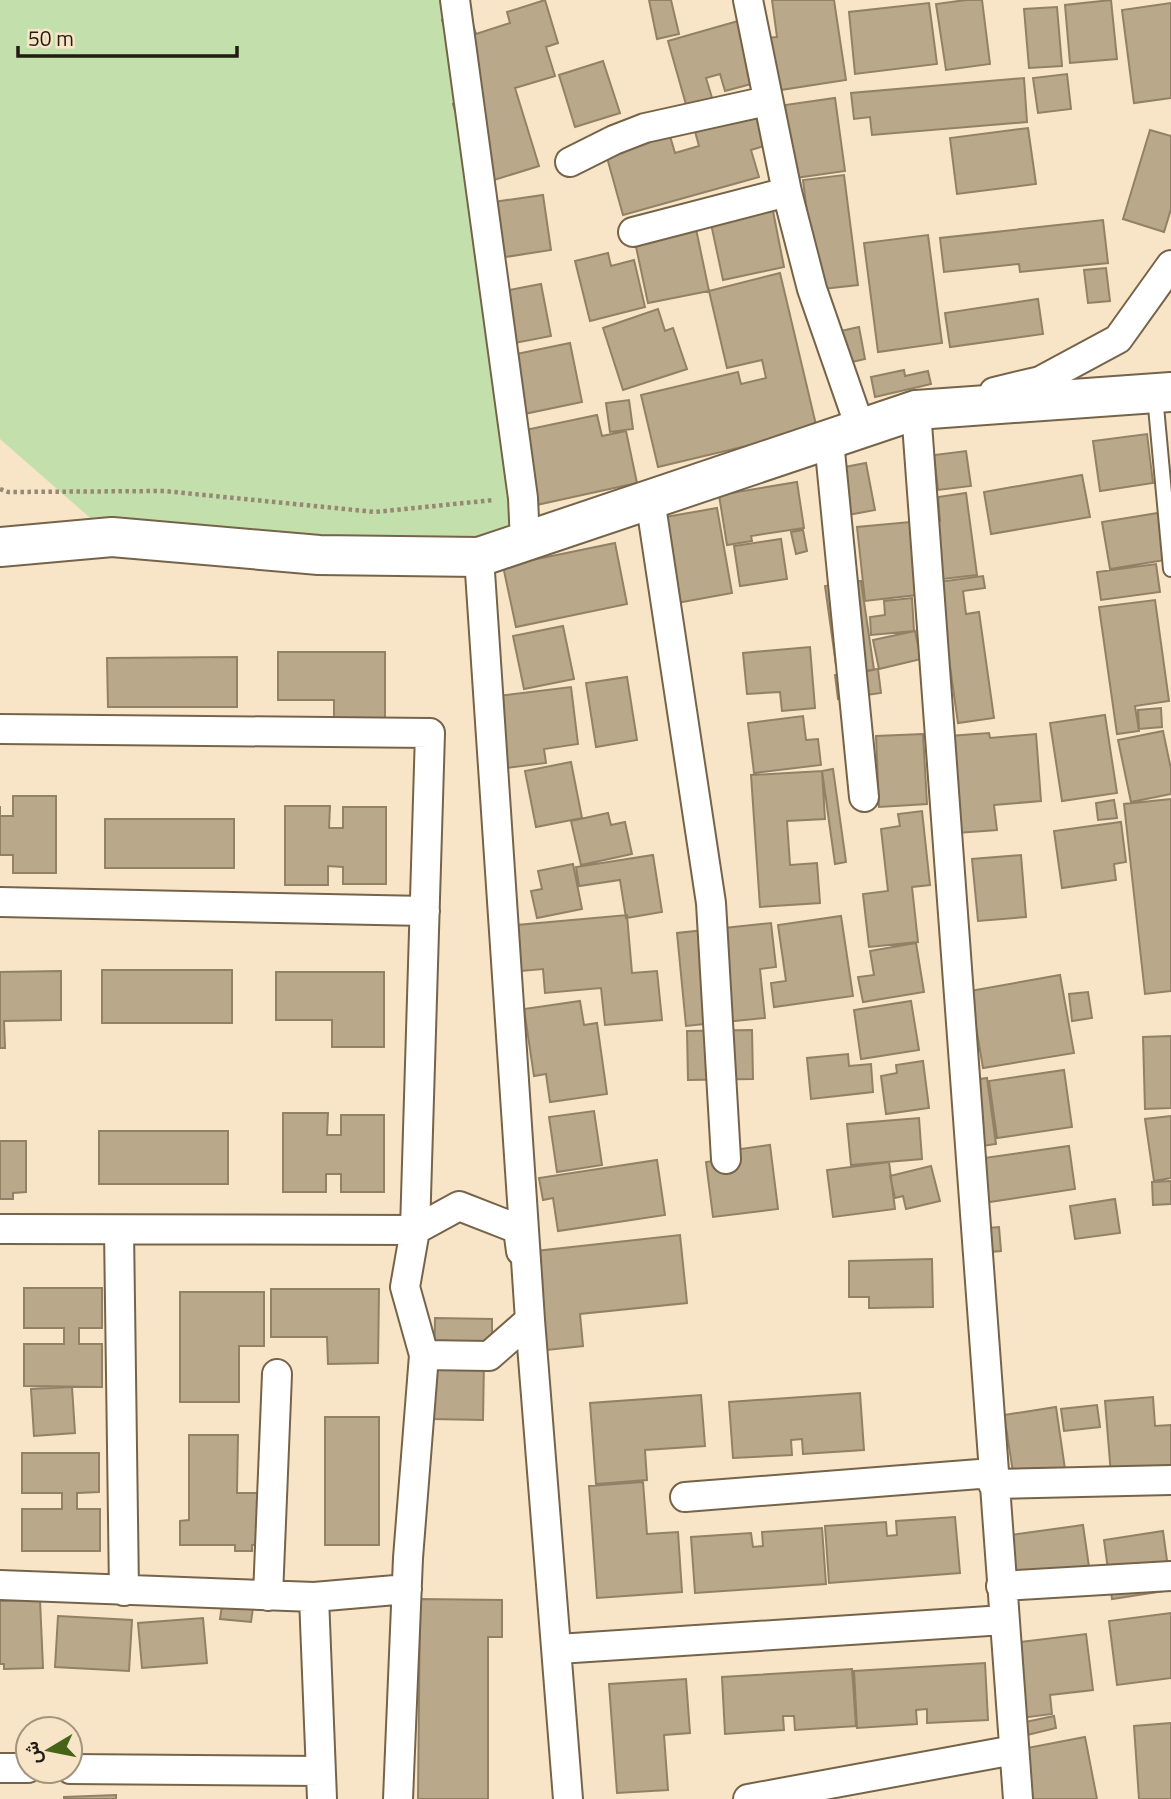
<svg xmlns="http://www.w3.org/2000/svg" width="1171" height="1799" font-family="'Titillium Web',Vazirmatn,sans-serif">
  <rect width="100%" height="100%" fill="#f8e4c6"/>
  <path fill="#c3dfac" d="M0 0H454L525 542 112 537 0 439Z"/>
  <path fill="#baa88b" stroke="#938165" stroke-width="2" d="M545 0 558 43 546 47 555 76 515 88 539 166 478 185 453 104 471 98 457 70 442 20 469 12 476 34 510 23 507 12Z
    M649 0H671L679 34 657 39Z
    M772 0H834L846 80 774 91 766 38 777 37Z
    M966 0H982L990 64 946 70 936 4Z
    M1111 0 1117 59 1070 63 1065 5Z
    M929 3 937 64 855 74 849 12Z
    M1171 3V98L1134 103 1122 10Z
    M1057 7 1062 66 1029 68 1024 9Z
    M738 21 755 83 725 91 720 74 706 78 713 101 687 108 668 41Z
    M603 61 620 113 575 127 559 75Z
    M1067 74 1071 109 1038 113 1033 78Z
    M1024 78 1027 122 872 135 870 117 854 119 851 93Z
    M835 98 845 171 795 178 785 105Z
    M757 110 767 145 751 150 759 177 623 215 606 154 670 136 675 153 699 146 694 128Z
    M1028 128 1036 184 957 194 950 138Z
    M1150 130 1171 136V209L1164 232 1123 219Z
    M844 175 858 285 814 290 813 260 803 180Z
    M543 195 551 250 486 260V203Z
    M772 206 784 267 723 280 710 219Z
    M1103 220 1108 263 1020 272 1019 264 944 272 940 238Z
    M696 229 709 291 648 303 635 242Z
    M928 235 942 343 878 352 864 243Z
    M608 253 611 266 634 260 645 307 590 321 575 261Z
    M1106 268 1110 301 1088 303 1084 270Z
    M780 273 817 429 658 467 641 395 738 372 741 384 766 378 762 360 727 368 709 291Z
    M541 284 551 336 493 347 483 295Z
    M1038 299 1043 334 950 347 945 313Z
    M658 309 665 331 673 328 687 369 623 390 603 328Z
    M859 327 865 359 843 364 836 332Z
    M570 343 582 402 505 418 492 359Z
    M904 370 905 376 928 371 931 384 875 397 871 377Z
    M629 400 633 429 610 432 606 403Z
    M597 415 602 436 626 431 637 483 532 506 516 432Z
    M1147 434 1153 483 1100 491 1093 441Z
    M966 451 971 486 938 490 934 455Z
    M866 463 875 510 848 515 839 468Z
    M1082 475 1090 517 991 534 984 492Z
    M797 482 804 528 751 536 752 541 727 545 719 495Z
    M966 493 977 575 943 579 936 522 940 521 938 497Z
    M717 508 732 593 655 607 642 521Z
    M1158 513 1165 560 1110 569 1102 522Z
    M910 522 917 595 865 601 857 527Z
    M803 530 807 551 796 554 791 532Z
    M781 539 787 579 740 586 734 546Z
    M615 543 627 604 516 627 503 566Z
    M1156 564 1160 592 1101 600 1097 572Z
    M983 576 985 588 963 591 966 614 979 612 994 718 958 723 938 582Z
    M861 581 874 670 857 673 855 662 836 665 825 586Z
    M912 598 914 631 871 635 870 617 885 615 884 601Z
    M1155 600 1169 701 1135 706 1139 731 1117 734 1099 607Z
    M563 626 574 679 524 689 513 636Z
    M915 631 921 659 879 669 873 640Z
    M810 647 815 708 782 711 780 692 747 694 743 653Z
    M278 652H385V727L334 726V700H278Z
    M237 657V707H108L107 658Z
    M878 669 881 693 838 699 835 675Z
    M627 677 637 740 596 747 586 683Z
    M571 687 578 744 544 749 546 763 499 769 490 697Z
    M1161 708 1162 727 1139 729 1138 710Z
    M1105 715 1117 793 1062 801 1050 723Z
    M803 716 806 740 818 739 821 765 754 773 748 723Z
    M1163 731 1171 769V794L1131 802 1118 740Z
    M989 733 990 738 1036 734 1041 801 994 805 997 830 957 833 949 736Z
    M923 734 927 804 879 807 876 736Z
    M571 762 582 818 536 827 525 771Z
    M833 769 846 862 835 864 822 771Z
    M822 771 825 819 787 821 790 865 817 863 820 903 760 907 751 775Z
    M13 796H56V873H13V855H0V806V816H13Z
    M1171 799V991L1145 994 1124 804Z
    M1114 800 1117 818 1098 820 1096 803Z
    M285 806H330L329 828H343V807H386V884H343V867L328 866V885H285Z
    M922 811 930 885 912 887 918 942 869 947 863 894 888 891 881 829 900 826 898 814Z
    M608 813 611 825 625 822 632 854 581 865 571 821Z
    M105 819H234V868H105Z
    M1121 822 1126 862 1114 864 1116 880 1062 888 1054 831Z
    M653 855 662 912 626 918 620 880 579 886 576 867Z
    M1021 855 1026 917 978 921 972 859Z
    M573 864 582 909 537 918 531 891 542 889 538 871Z
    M627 915 632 973 657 971 662 1020 605 1025 601 988 545 993 543 969 521 971 517 925Z
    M841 916 853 996 774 1007 771 983 786 981 778 925Z
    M771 923 776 967 760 969 765 1018 686 1026 677 933Z
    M916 943 924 992 863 1002 858 977 874 975 870 951Z
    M102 970H232V1023H102Z
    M61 971V1020L4 1021 5 1048H0V972Z
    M276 972H384V1047H332V1020H276Z
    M1060 975 1074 1053 983 1068 970 991Z
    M1088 992 1092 1018 1072 1021 1069 994Z
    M580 1001 584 1025 597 1023 607 1094 550 1102 546 1074 534 1076 524 1009Z
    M911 1001 919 1050 861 1059 854 1010Z
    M752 1030 753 1079 688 1080 687 1031Z
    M1171 1036V1108L1145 1109 1143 1037Z
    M848 1054 849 1066 871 1064 873 1092 811 1099 807 1058Z
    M923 1061 929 1108 886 1114 881 1076 897 1073 896 1065Z
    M1064 1070 1072 1127 997 1138 989 1081Z
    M987 1078 996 1144 968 1148 959 1082Z
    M594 1111 602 1165 557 1172 549 1117Z
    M283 1113H328L327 1135H341V1115H384V1192H341V1174H326V1192H283Z
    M1171 1116V1178L1154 1181 1145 1119Z
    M919 1118 922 1159 851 1165 847 1124Z
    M99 1131H228V1184H99Z
    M0 1141H26V1192L13 1193V1199H0Z
    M770 1145 778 1209 713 1217 706 1162 727 1159 726 1151Z
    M1069 1146 1075 1189 970 1205 963 1161Z
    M657 1160 665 1215 558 1231 553 1198 543 1200 539 1178Z
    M889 1162 895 1209 833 1217 827 1170Z
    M931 1166 940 1201 906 1209 903 1196 895 1198 890 1176Z
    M1171 1181V1204L1153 1205 1152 1182Z
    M1115 1199 1120 1233 1075 1239 1070 1206Z
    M999 1227 1001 1251 977 1253 976 1229Z
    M680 1235 687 1303 580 1314 583 1346 547 1350 536 1251Z
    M932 1259 933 1307 869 1308V1297H849V1261Z
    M24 1288H102V1328H79V1344H102V1387L24 1386V1344H64V1328H24Z
    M271 1289H379L378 1363 328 1364 327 1337H271Z
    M180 1292H264V1346H239V1402H180Z
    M435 1318 492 1319V1360L484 1361 483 1420 433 1419Z
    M72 1387 75 1433 34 1436 31 1389Z
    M860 1393 864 1450 803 1454 802 1439 791 1440 792 1455 733 1458 729 1402Z
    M701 1395 705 1446 645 1450 647 1480 596 1484 590 1403Z
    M1153 1397 1155 1426 1171 1425V1482L1112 1487 1105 1401Z
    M1097 1405 1100 1427 1064 1431 1061 1409Z
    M1056 1407 1067 1483 1016 1491 1004 1415Z
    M325 1417H379V1545H325Z
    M189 1435H238L237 1493H265V1544L252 1545V1551H235V1545H180V1521L189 1520Z
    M22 1453H99V1492L77 1493V1509H100V1551H22V1509H62V1493H22Z
    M643 1482 647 1534 678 1532 682 1592 597 1598 589 1486Z
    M955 1517 960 1573 829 1583 825 1526 886 1522 887 1536 897 1535 896 1521Z
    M1083 1525 1092 1588 1014 1600 1004 1536Z
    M822 1528 826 1584 695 1593 691 1537 751 1533 753 1547 763 1546 762 1532Z
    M1163 1531 1171 1590 1112 1599 1104 1540Z
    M420 1599 502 1600V1637H488V1799H418Z
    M40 1600 43 1668 4 1669V1664H0V1601Z
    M222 1605 253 1608 251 1622 220 1619Z
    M1171 1613V1678L1117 1685 1109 1621Z
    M58 1616 132 1620 129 1671 55 1667Z
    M203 1618 207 1663 142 1668 138 1623Z
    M1086 1634 1093 1690 1050 1695 1052 1714 1021 1718 1012 1643Z
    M985 1663 988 1720 927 1723V1709L916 1710 917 1724 857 1728 854 1671Z
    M852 1669 856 1726 795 1730 794 1716H783L784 1730 725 1734 722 1677Z
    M686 1679 690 1733 664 1735 668 1790 617 1793 609 1684Z
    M1054 1716 1056 1728 1019 1737 1016 1724Z
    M1171 1723V1799H1139L1134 1726Z
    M1085 1737 1097 1799H1031L1022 1749Z
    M116 1795V1799H64V1797Z"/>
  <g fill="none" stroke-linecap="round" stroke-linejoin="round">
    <g stroke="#756449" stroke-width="18">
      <path id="lane" d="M1155 396 1171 569"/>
    </g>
    <g stroke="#756449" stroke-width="32">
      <path id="street" d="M455 0 523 498 525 542
        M748 0 787 192 812 289 861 430
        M570 162 614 140 645 128 767 101
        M633 232 787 192
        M994 392 1040 381 1118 339 1171 265
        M934 406 916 410 1018 1799
        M829 441 864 797
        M650 499 711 903 726 1159
        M479 557 530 1320
        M0 729 430 733 415 1230 405 1287 424 1355 408 1558 398 1799
        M0 902 425 911
        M0 1229 415 1230 459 1206 518 1229 521 1251
        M119 1230 124 1591
        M424 1355 489 1356 530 1320 568 1799
        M993 1484 1171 1480
        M685 1497 992 1473
        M0 1585 314 1597 407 1589
        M1001 1586 1171 1576
        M268 1596 277 1374
        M314 1597 322 1799
        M558 1649 1004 1620
        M0 1768H28
        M70 1769 320 1771
        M748 1799 1014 1750"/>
    </g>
    <g stroke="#756449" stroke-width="42">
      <path id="secondary" d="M0 547 112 537 319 555 479 557 916 410 1171 392"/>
    </g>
    <path stroke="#968873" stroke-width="4.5" stroke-dasharray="3.5 3.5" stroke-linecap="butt" d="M0 489 8 492 164 491 375 512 494 500"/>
    <use href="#lane" stroke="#fff" stroke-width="14"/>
    <use href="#street" stroke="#fff" stroke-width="28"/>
    <use href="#secondary" stroke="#fff" stroke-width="38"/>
  </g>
  <g transform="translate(49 1750) rotate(260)"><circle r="33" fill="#f8e4c6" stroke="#a2947d" stroke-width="2"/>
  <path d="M0-5L12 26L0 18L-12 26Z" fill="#466417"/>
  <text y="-10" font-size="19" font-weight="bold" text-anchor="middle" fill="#221b10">ش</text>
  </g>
  <path d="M18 46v10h219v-10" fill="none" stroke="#221b10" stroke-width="3.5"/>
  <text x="28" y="46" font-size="21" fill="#221b10" stroke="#f8e4c6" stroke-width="5" paint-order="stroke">50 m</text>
</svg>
